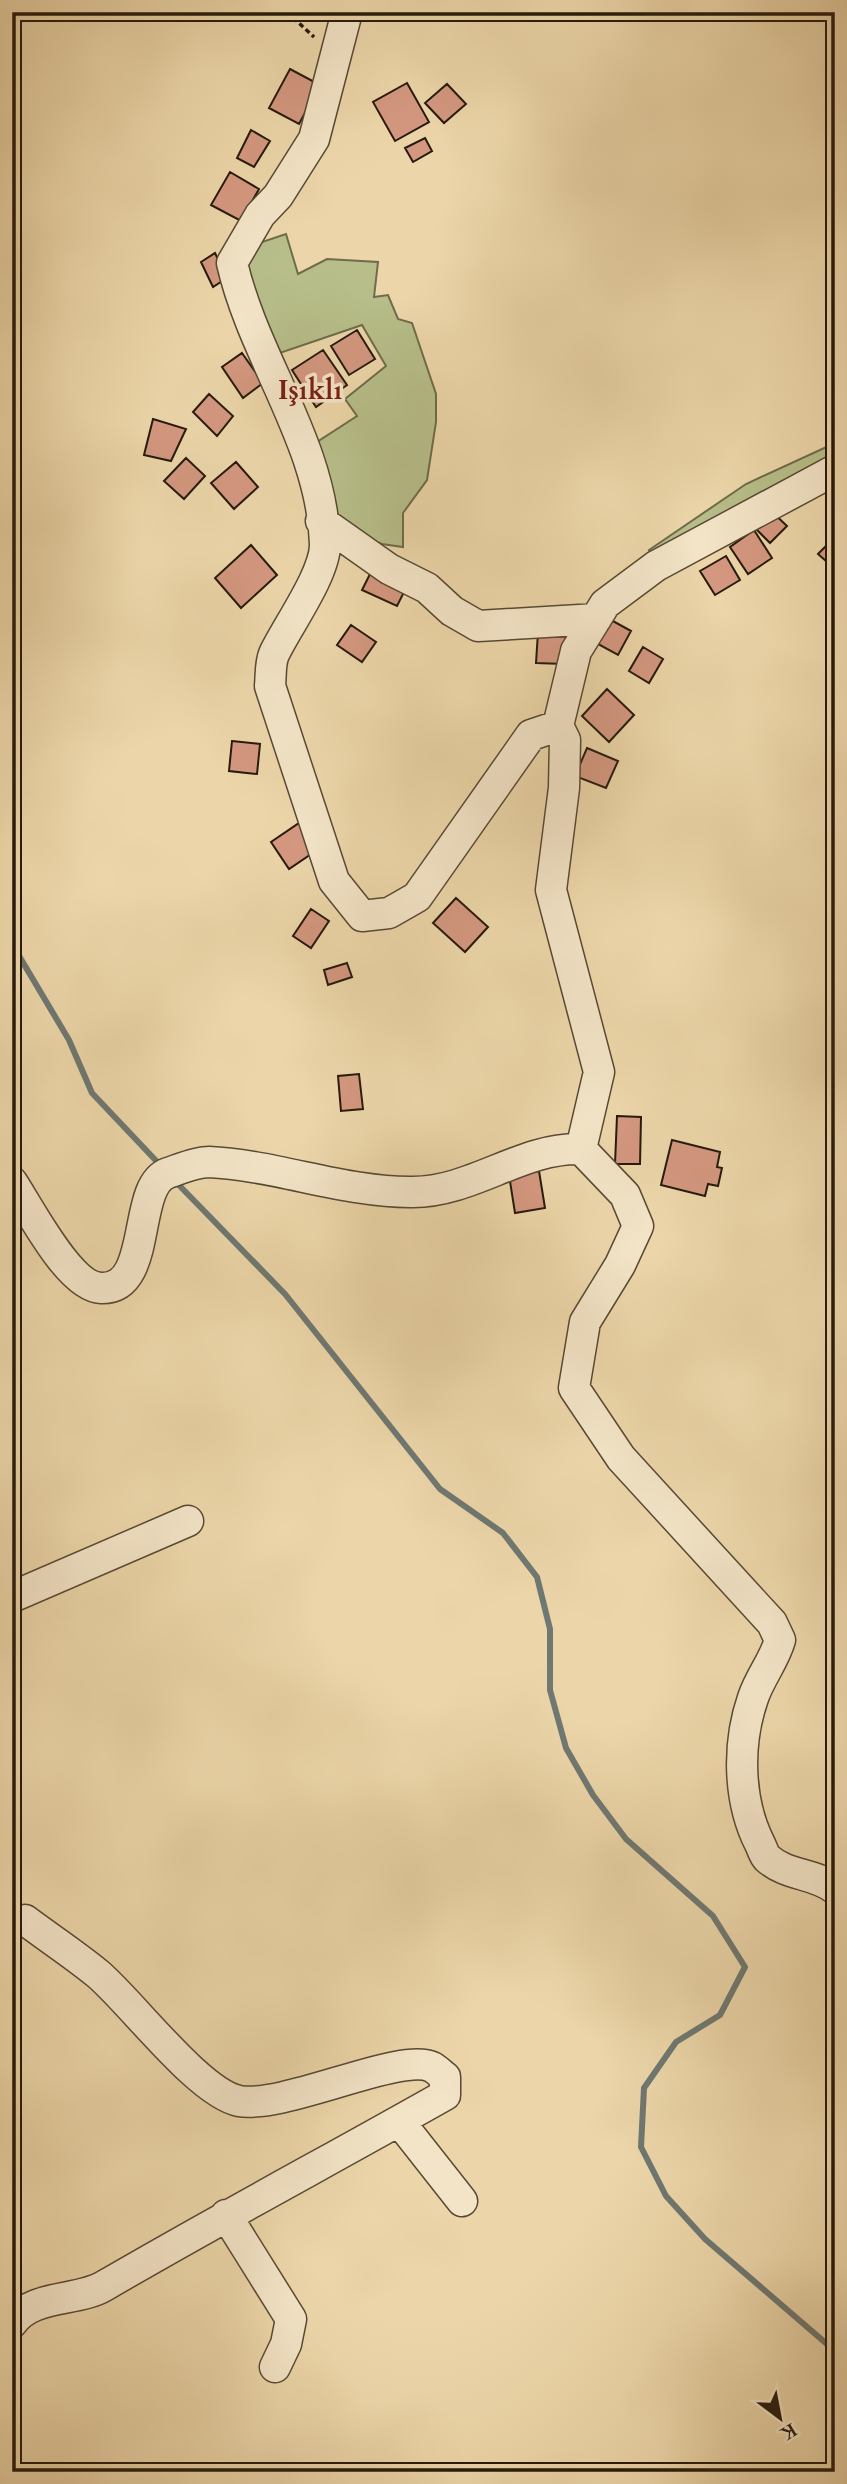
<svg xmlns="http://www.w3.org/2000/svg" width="847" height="2484" font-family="Cardo,serif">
  <rect width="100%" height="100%" fill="#ecd6a9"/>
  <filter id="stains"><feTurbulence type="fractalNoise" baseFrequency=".00286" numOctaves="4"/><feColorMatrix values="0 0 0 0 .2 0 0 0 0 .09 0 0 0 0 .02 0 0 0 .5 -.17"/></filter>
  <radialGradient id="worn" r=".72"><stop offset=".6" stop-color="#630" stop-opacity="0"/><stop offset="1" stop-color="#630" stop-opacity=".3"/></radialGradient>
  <path fill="#b7be89" stroke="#6e6c4b" stroke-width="2" d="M286 234 298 274 327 259 378 262 374 297 388 295 398 319 412 323 436 394V422L427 480 403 513V547L382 544 340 529 314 444 357 416 345 399 386 366 362 325 271 356 248 265 256 244Z
    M835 443V481L656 566 649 550 746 484Z"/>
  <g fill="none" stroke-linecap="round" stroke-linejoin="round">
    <path stroke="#6f7872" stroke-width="6" d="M12 944 69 1040 92 1093 162 1167
      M174 1180 285 1294 440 1489 503 1533 537 1577 550 1629V1690L566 1748 593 1795 626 1839 713 1916 745 1967 720 2015 676 2042 644 2088 641 2147 666 2196 705 2239 835 2351"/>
  </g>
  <path fill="#d49880" stroke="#261a0d" stroke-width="2" d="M290 69 320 85 299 124 269 108Z
    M407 83 429 122 395 141 373 102Z
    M447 84 466 104 444 123 425 103Z
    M251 130 270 141 254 167 237 158Z
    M425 138 432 151 413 162 405 148Z
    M230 172 259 189 241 221 211 205Z
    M215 253 227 278 213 287 201 262Z
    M357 330 375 359 349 375 331 346Z
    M323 350 347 385 316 407 292 370Z
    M242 353 263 383 243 398 222 367Z
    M209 394 233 416 217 436 193 412Z
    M153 419 186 429 171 461 144 455Z
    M186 458 205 476 184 499 164 481Z
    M236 462 258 487 234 509 211 483Z
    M769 509 787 526 770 543 753 526Z
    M754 530 772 558 748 574 730 547Z
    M835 537V569L818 554Z
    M251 545 277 575 241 608 215 578Z
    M726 556 740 580 715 595 700 571Z
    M374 566 409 582 397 606 362 590Z
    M602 615 631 631 618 655 589 639Z
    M351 625 376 642 362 662 337 645Z
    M538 632 566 633 564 664 536 663Z
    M643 647 663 659 649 683 629 671Z
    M607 689 634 715 609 742 582 716Z
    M232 741 260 744 257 774 229 771Z
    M587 748 618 761 606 788 575 776Z
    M302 821 320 848 289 869 271 842Z
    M456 898 488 927 465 952 433 923Z
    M311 909 329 921 311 948 293 936Z
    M347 963 352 977 328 985 324 970Z
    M359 1074 363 1109 341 1111 338 1076Z
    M617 1116 641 1117 640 1164H615Z
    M672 1140 720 1152 717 1167 722 1168 718 1186 708 1184 705 1196 661 1185Z
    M539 1171 545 1208 515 1213 509 1175Z"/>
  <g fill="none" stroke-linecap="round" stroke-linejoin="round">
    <g stroke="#584934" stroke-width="33">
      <path id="minor" d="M347 12 314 139 278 196 260 215 232 263C254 359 322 443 325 544 326 573 286 628 274 654 270 663 271 676 270 686L334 881 362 916 389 913 417 897 531 735 558 726 565 740 564 788 551 890 599 1072 581 1149
        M321 521 389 569 427 588 452 611 478 626 596 619
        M558 726 576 651 605 604 656 566 835 470
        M12 1182C30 1209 69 1287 101 1288 154 1290 131 1186 168 1173 180 1169 196 1162 209 1162 275 1165 347 1193 413 1192 473 1192 522 1147 581 1149L625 1195 638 1226 620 1265 585 1322 574 1388 621 1458 772 1623 780 1640C774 1661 760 1677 753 1698 737 1744 738 1801 760 1844 762 1848 764 1855 767 1858 786 1876 816 1873 835 1889
        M12 1597 188 1521
        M399 2121 462 2201
        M226 2215 291 2319 286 2344 275 2367
        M12 2323C32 2294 77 2302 104 2286 217 2220 332 2159 445 2095V2077C441 2074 436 2069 432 2067 400 2052 285 2109 239 2101 199 2093 132 2003 98 1974 75 1955 49 1938 25 1920"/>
    </g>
    <path stroke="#261a0d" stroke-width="3.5" stroke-dasharray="5 3.5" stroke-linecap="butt" d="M287 12 314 37"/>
    <use href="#minor" stroke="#f3e4c7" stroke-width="30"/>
  </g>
  <g text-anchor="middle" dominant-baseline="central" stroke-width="7" stroke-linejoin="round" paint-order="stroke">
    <g font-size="28" font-weight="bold" fill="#7a1f14" stroke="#f3e4c7">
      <text x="310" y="390">Işıklı</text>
    </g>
  </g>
  <rect width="847" height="2484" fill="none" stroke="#ecd6a9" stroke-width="42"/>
  <rect x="14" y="14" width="819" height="2456" fill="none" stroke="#261a0d" stroke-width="3.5"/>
  <rect x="21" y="21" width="805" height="2442" fill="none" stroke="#261a0d" stroke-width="2"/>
  <g transform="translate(780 2418) rotate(148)" stroke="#f3e4c7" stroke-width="5" paint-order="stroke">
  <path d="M0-5L12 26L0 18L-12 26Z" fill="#261a0d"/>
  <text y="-10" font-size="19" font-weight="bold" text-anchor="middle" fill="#261a0d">K</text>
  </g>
  <rect width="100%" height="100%" filter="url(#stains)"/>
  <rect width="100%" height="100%" fill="url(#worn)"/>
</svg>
